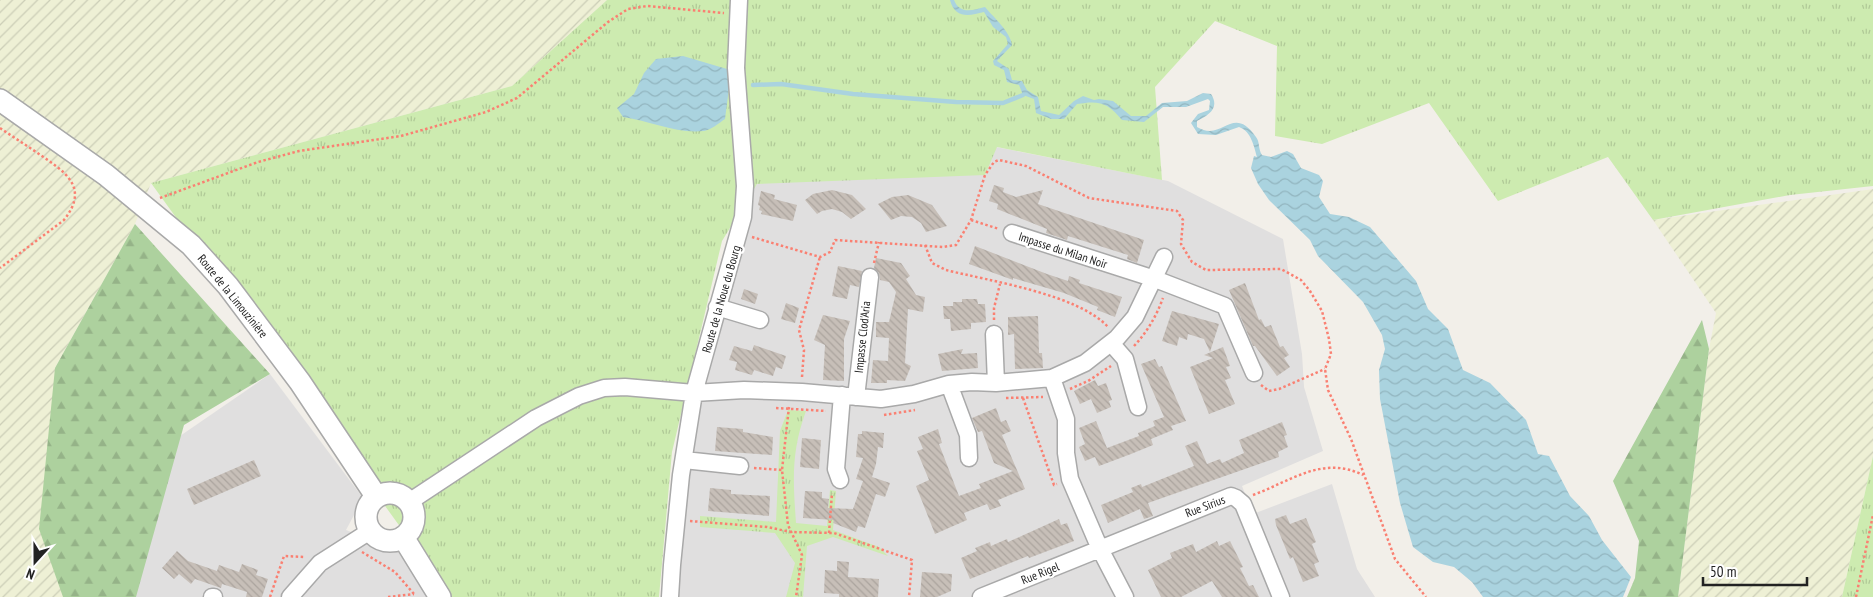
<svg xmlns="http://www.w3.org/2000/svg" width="1873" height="597" font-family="'PT Sans Narrow',sans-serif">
  <defs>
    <pattern id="farmland-furrows" width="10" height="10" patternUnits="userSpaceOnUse" patternTransform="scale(1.25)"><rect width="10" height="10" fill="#eef0d5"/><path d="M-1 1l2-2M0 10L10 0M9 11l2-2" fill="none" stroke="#ccceb7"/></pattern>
    <pattern id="grass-tufts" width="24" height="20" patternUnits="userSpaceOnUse" patternTransform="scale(1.25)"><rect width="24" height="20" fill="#cdebb0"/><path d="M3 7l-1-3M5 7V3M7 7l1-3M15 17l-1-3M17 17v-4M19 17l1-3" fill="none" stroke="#b0c997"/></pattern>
    <pattern id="forest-firs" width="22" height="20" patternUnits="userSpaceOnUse" patternTransform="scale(1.25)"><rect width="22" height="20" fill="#add19e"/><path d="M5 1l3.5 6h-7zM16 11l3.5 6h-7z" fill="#95b388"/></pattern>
    <pattern id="water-waves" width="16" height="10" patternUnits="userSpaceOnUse" patternTransform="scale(1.25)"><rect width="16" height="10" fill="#aad3df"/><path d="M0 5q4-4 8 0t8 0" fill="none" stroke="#92b5bf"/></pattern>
    <pattern id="building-back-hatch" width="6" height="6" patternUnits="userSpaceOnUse" patternTransform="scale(1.25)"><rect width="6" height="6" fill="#c7bfb8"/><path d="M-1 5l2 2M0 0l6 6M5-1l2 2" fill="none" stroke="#aba49e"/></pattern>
  </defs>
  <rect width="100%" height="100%" fill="#f2efe9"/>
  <path fill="#e0dfdf" d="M996 147 1168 181 1283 239 1302 354 1304 387 1323 451 1242 486 1253 514 1332 484 1357 569 1375 597H670L676 520 745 186Z
    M270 374 363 498 346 530 397 550 428 597H132L180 436Z"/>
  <path fill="url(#farmland-furrows)" d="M0 0H607L512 86 151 183 135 224 55 368 65 597H0Z
    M1873 189V456L1842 597H1678L1709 349 1716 313 1653 220Z"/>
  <path fill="url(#grass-tufts)" d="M607 0H1873V186L1790 195 1653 220 1608 157 1498 201 1429 103 1322 144 1275 136 1277 46 1215 21 1155 87 1162 180 997 147 985 175 757 184 722 241 672 452 659 597H451L151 183 512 86Z
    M788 410 806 411C791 452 793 480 796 523L827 526 830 490 836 491 833 530 879 547 888 556 833 537 807 546 803 597H786L795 563 775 533 700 527V516L776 522 780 431Z
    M1873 456V597H1842Z"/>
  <path fill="url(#forest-firs)" d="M135 224 270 374 184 425 136 597H63L39 529 55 368Z
    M1702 320 1709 349 1678 597H1627L1635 578 1639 541 1613 481Z"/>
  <path fill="url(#water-waves)" d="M950 0H954C960 15 973 10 985 7 994 18 1010 31 1012 45L997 61 1009 69 1012 80 1022 81 1027 90 1038 97 1041 111 1059 115 1074 101 1083 96 1094 100 1099 99 1113 101 1131 116H1146L1162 103 1187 101 1203 93 1211 94C1220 108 1209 115 1197 121V127C1223 143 1232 103 1256 137 1260 142 1258 149 1262 155L1271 157 1287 151 1293 154 1301 168 1319 175 1323 181 1319 197 1330 214 1349 217 1370 227 1416 281 1428 309 1448 329 1463 370 1490 383 1526 420 1538 454 1549 456 1570 496 1589 516 1602 540 1631 577 1623 597H1483L1472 582 1454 567 1433 562 1413 547 1400 503 1380 399 1379 370 1385 349 1382 335 1363 302 1318 256 1310 240 1269 200 1258 184 1251 168 1254 156 1257 157C1254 146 1251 131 1239 127L1216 135 1198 134 1191 123 1198 114 1209 110 1210 101 1208 99 1186 107H1163L1144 122 1122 120C1108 103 1100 100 1077 104L1064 119H1051L1036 113 1034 99 1023 95 1019 85 1007 82 1004 70 994 65 993 61 1008 44 1006 37 993 27 984 12C969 16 955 19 950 0Z
    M683 56 727 69 729 88 725 119C719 123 711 130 704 131 676 134 651 121 623 117L617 108 634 94 644 73 656 59Z"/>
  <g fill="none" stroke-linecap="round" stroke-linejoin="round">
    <path stroke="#aad3df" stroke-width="4.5" d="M753 85 781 84 853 94 956 102 1003 103 1023 95"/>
  </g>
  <path fill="url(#building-back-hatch)" d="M994 185 1004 188 1003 192 1016 197 1043 190 1038 204 1144 240 1137 263 1127 259 1128 255 1068 236 1067 240 1046 233 1047 229 997 209 998 204 989 201Z
    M832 190 852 195 866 209 851 219 842 212 832 209 822 211 817 214 805 200 813 194Z
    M761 191 775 195 774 199 797 205 793 221 761 214 762 211 759 210 760 206 758 205Z
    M908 195 932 205 947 226 926 232 921 223 912 217 901 216 891 220 878 204 892 197Z
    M975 246 1047 274 1068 281 1069 276 1080 280 1079 283 1122 297 1115 317 1097 310 1098 307 1064 293 1013 278V280L969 264Z
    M876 258 901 263 910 276 906 279 916 295 925 297 923 312 908 309 905 363 911 366 905 381 887 380V383H871L873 360 888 361 889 338 876 337V322H889L896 292 889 282 880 280 879 273 874 268Z
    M838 266 862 271 859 287 850 285 847 299 832 296Z
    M1245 283 1259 320 1261 319 1265 327 1271 325 1280 347 1283 346 1289 355 1284 358 1290 367 1277 376 1255 346H1253L1229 290Z
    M744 289 758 294 755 304 741 299Z
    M962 299H977L978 304H985L986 322 971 323V329L951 331 950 319H944L943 306H953V302H962Z
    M786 303 799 308 795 323 781 319Z
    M1172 311 1219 324 1210 352 1204 339 1188 334 1187 340 1179 337 1177 346 1162 341Z
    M823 315 850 321 844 339V381L823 380 825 345 814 340Z
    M1038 316 1039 353H1042L1043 368 1015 369 1014 334 1008 335V317Z
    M754 345 786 356 782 369 776 367 773 376 754 370 752 375 735 370 737 362 729 360 734 346 752 351Z
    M1223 347 1230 366 1226 367 1231 378 1225 380 1235 404 1209 414 1190 367 1213 358 1204 355Z
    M963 349 961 354 977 353 978 368 942 371 938 354Z
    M1155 359 1159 367 1162 366 1186 421 1171 426 1173 430 1151 439 1153 445 1131 454 1099 466 1095 457 1085 461 1079 447 1085 444 1079 428 1096 421 1107 448 1139 436 1138 433 1155 426 1153 421 1164 417 1141 364Z
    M1095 380 1098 386 1106 383 1112 400 1109 401 1111 407 1097 413 1091 399 1080 404 1074 391Z
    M996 408 1001 422 1006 420 1011 431 1002 435 1025 489 998 500 1001 506 990 510 987 504 964 513 967 520 935 534 916 486 929 480 917 451 923 449 918 437 938 429 942 443 939 444 959 496 981 488 979 484 1013 471 994 463 982 431 978 432 972 418Z
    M1282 422 1287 435 1284 436 1288 447 1278 452 1279 457 1148 503 1153 516 1144 519 1140 509 1108 523 1101 505 1133 492 1131 488 1141 484 1142 487 1194 466 1185 446 1197 441 1207 464 1220 459 1222 463 1244 453 1239 440Z
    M717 427 743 429V432L773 437 772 455 715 451Z
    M862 431 884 433 883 448 878 447 876 464 872 477 890 483 885 497 876 494 865 528 858 526 856 532 833 523 834 520 803 518 805 491 822 492V498L829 499 828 508 853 509 863 481 856 479 863 458 856 457 858 434H862Z
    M802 438 821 440 819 469 800 467Z
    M254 460 261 476 194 505 187 489Z
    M710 488 731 490V494L770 496 769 516 708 511Z
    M1286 515 1290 524 1306 518 1316 542 1312 544 1319 562 1314 564 1319 576 1303 582 1293 557 1290 559 1276 525 1275 519Z
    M1059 519 1061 525 1067 523 1074 541 1029 558 1028 556 970 579 961 558 977 551 975 548 990 542 991 546 1007 539 1008 542Z
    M1217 541 1219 546 1230 541 1243 567 1240 568 1249 586 1253 585 1259 597H1222L1212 581 1181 597H1161L1148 570 1172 558 1170 553 1193 544 1196 552Z
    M177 551 188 561 217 571 219 565 239 572 242 564 258 570 256 575 268 579 262 597H246L247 592 222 584 221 588 195 579 191 584 179 574 174 579 162 568Z
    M837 561 849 562 848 577 879 579 878 597H839V594L824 593 825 570 837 571Z
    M922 572 952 574 951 591 937 597H920Z"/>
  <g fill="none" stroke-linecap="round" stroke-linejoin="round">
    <g stroke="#a9a9a9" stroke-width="19">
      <path id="minor" d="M1012 233 1155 279 1225 306 1254 373
        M717 307 760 320
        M994 334 996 383
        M1111 343 1125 359 1138 407
        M1052 378 1066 419V453L1070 479 1100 549 1125 597
        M949 384 968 435 969 458
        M856 397 870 277
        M684 460 740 466
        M840 480 836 469 842 395
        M409 502 536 418 579 396 604 388 625 387 694 393 744 390 802 392 881 399 914 394 949 384 972 382 996 383 1052 378 1085 363 1117 338 1135 317 1164 257
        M212 597H214
        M290 597 320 563 370 531
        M670 597 672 565 681 475 694 393 743 217 745 186 736 68 739 0
        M981 597 1231 496 1236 498 1243 504 1281 597"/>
    </g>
    <g stroke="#a9a9a9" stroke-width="24">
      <path id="tertiary" d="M0 100 106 175 191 245 228 286 300 382 376 496
        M366 517a24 24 0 1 1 48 0a24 24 0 1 1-48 0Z
        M403 537 440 597"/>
    </g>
    <path stroke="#fa8072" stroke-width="2.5" stroke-dasharray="2.5 2.5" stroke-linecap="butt" d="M0 128C13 137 26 145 39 154 65 172 90 187 64 220L0 268
      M160 198 258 162 299 151 401 136 486 112 517 98 608 22 628 9 647 6 724 13
      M971 220 999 229
      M752 237 820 257 830 252 835 240 943 247 956 245 971 220 985 175 994 162 999 160 1026 166 1089 198 1177 211 1183 220 1181 244 1192 262 1206 270 1281 269 1301 280 1310 291 1322 311 1329 339 1331 354 1325 369 1328 390 1351 439 1395 559 1426 597
      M925 245 932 263 946 270C989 281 1078 294 1108 327
      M874 263 879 242
      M994 320V308L1000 284
      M1134 346C1147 332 1156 317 1163 298
      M802 377 804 350 799 330 820 257
      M1261 385 1269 391 1279 389 1325 369
      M1070 389 1088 381 1111 366
      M1006 398 1043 397
      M1023 398 1054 485 1057 484
      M789 407 782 470 788 525 802 555 796 597
      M776 408 826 411
      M884 415 915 410
      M754 468 782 470
      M1253 495C1291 481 1323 455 1363 475
      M690 521 767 527 791 532 834 533 912 560 909 597
      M829 533 832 493
      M362 552 395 572 414 594
      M270 597 284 556 305 557
      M388 597 414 594
      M1856 597 1873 515"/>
    <use href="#minor" stroke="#fff" stroke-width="16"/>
    <use href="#tertiary" stroke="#fff" stroke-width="21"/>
  </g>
  <g text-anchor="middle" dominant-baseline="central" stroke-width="4.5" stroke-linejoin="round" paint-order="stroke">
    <g font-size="12" fill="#222" stroke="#fff">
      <text transform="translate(1063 250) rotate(18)">Impasse du Milan Noir</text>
      <text transform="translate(233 296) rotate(51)">Route de la Limouzinière</text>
      <text transform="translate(721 299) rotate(-74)">Route de la Noue du Bourg</text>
      <text transform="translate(862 337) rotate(-84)">Impasse Clod'Aria</text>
      <text transform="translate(1205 506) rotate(-21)">Rue Sirius</text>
      <text transform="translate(1040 573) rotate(-22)">Rue Rigel</text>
    </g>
  </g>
  <g transform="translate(35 562) rotate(201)" stroke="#ffffff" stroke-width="4" paint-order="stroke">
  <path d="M0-4L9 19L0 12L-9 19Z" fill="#222222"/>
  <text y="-8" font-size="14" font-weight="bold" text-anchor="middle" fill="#222222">N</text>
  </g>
  <path d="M1703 577v8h104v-8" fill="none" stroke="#222222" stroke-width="2.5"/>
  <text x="1710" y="577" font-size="15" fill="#222222" stroke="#ffffff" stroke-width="4" paint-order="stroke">50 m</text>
</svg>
